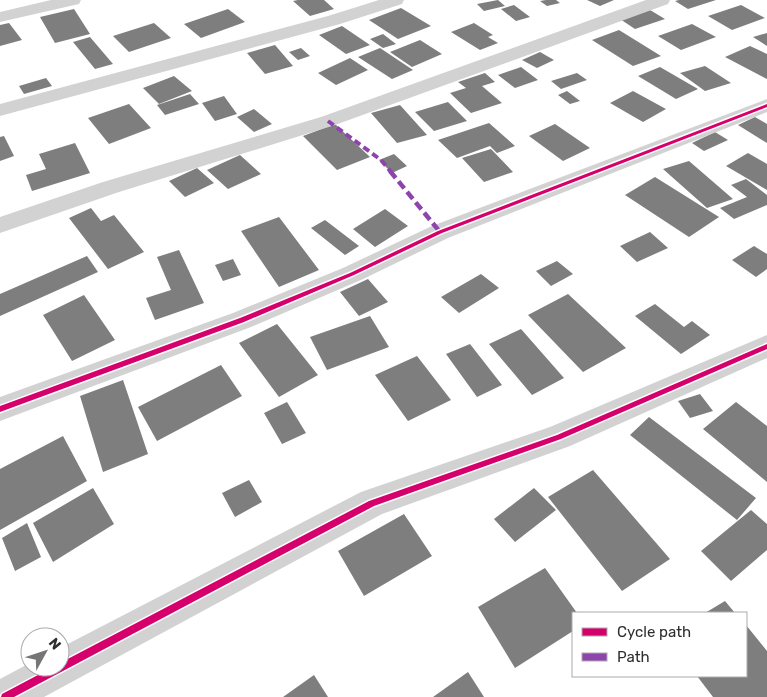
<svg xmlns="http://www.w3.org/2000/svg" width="767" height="697" font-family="Rubik,sans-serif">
  <rect width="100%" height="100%" fill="#fff"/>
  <path fill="#7e7e7e" d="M298 0H324L334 9 310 16 293 1Z
    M498 0 505 6 484 11 477 4Z
    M546 0H556L560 3 547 6 540 1Z
    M587 0H614L600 6Z
    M679 0H716L688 9 675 1Z
    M514 5 530 17 516 21 501 9Z
    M741 5 765 18 732 30 708 16Z
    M401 8 431 26 398 39 369 20Z
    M74 9 90 34 55 43 40 17Z
    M228 9 245 22 201 38 184 24Z
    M650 10 665 19 635 29 620 19Z
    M9 23 22 40 0 46V25Z
    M154 23 171 38 129 52 113 36Z
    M474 23 493 35 488 37 498 43 480 50 451 32Z
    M692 24 716 37 681 50 658 36Z
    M342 26 370 45 346 54 319 35Z
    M619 30 661 56 633 66 592 40Z
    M767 33V46L753 37Z
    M383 34 396 44 383 48 370 39Z
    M90 37 113 64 95 69 73 42Z
    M420 40 442 54 412 67 390 52Z
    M275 45 293 66 265 74 247 53Z
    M750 46 767 54V79L725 57Z
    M301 48 310 56 298 60 289 52Z
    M380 48 413 70 392 79 358 57Z
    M540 52 554 60 537 68 522 60Z
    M350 58 368 70 336 85 318 73Z
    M705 66 731 83 705 91 680 73Z
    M521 67 538 80 515 88 498 75Z
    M660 67 698 89 676 99 638 76Z
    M485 73 495 82 482 86 502 103 471 113 450 93 466 88 458 82Z
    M577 73 587 80 561 89 551 81Z
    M174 76 192 91 159 104 143 88Z
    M46 78 52 86 24 94 19 86Z
    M567 91 580 101 570 104 558 95Z
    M633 91 666 109 643 122 610 103Z
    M190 94 199 104 165 115 157 105Z
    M224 96 237 114 215 121 202 103Z
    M448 102 467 121 434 131 415 112Z
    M129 104 151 128 109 144 88 118Z
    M400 105 427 135 397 143 371 113Z
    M254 109 272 124 254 132 237 117Z
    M755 117 767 124V143L738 125Z
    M489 123 515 146 497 153 490 146 457 158 438 140Z
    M335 124 370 157 337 170 303 136Z
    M555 124 590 148 563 161 529 136Z
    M715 132 728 140 704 151 692 143Z
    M4 136 14 156 0 161V137Z
    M75 143 90 173 32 191 26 175 46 169 39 154Z
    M491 149 513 172 484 182 462 158Z
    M748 153 767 164V190L726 166Z
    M394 154 407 166 392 173 379 160Z
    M240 155 261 174 228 189 207 170Z
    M689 161 733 199 707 208 663 169Z
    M197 168 214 183 185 197 169 181Z
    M655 177 719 217 689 237 625 195Z
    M746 179 767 195V205L734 219 720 208 747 197 731 185Z
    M91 208 101 221 114 215 144 252 108 269 69 218Z
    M385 209 408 226 375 247 353 229Z
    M279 217 319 270 279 287 241 231Z
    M325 220 359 246 345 255 311 228Z
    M650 232 668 248 637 262 620 246Z
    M754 246 767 254V269L756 277 732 260Z
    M179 250 204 303 155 320 146 298 171 290 157 257Z
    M87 256 98 272 0 316V294Z
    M233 259 241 275 223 281 215 265Z
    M557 261 573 274 551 286 536 271Z
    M481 274 499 288 459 313 441 297Z
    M368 279 388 302 359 316 340 292Z
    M568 294 626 348 583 372 528 315Z
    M84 295 115 340 72 361 43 315Z
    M655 304 684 327 692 321 710 335 681 354 635 316Z
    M370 316 389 347 327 370 310 337Z
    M277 324 318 375 279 397 239 343Z
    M521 329 564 378 532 395 489 344Z
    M470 344 502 385 477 397 446 354Z
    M417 356 451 400 408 421 375 375Z
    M221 365 242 396 157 441 138 407Z
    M123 380 148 454 103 472 80 396Z
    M700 394 713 411 690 418 678 401Z
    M287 402 306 433 282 444 264 413Z
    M736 402 767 426V482L703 429Z
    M649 417 756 498 737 520 630 435Z
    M63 436 87 481 0 530V469Z
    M593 470 670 559 622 591 548 497Z
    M249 480 262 502 235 517 222 493Z
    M93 488 114 524 53 562 33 523Z
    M534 488 556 510 515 542 494 519Z
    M751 510 767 524V550L731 581 701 551Z
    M404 514 432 556 364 596 338 551Z
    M27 523 41 557 15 571 2 538Z
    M545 568 577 613H573V631L515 668 478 607Z
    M725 601 735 613H705Z
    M746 625 767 651V697H713L697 676H746Z
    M468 672 484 697H433Z
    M314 675 328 697H283Z"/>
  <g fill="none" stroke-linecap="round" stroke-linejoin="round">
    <path fill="#d2d2d2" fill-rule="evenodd" d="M51 0H81L79 4 0 22V12Z
      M379 0H404L402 4 340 24 0 116V104L328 16Z
      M646 0H670L668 4 335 125 119 192 0 233V217L103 182 321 117Z
      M767 99V112L448 238 361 280 251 327 0 421V397L233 313 343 268 432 226Z
      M767 335V358L570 446 382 514 44 697H0V679L30 663V667H60V648L361 492 550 427Z"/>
    <path stroke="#8e44ad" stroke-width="4" stroke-dasharray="7 4" stroke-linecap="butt" d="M328 121 381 160 391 172"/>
    <path stroke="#8e44ad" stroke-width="4.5" stroke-dasharray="9 4.5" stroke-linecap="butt" d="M390 171 440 232"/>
    <g stroke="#fff" stroke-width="3">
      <path id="cycleway" d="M767 104V107L442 233 354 275 244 322 0 412V406L240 318 350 273 438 231Z
        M767 344V349L561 439 374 506 14 697H1L2 694 53 667H60V663L369 501 557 435Z"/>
    </g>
    <use href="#cycleway" fill="#d6006c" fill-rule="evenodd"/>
  </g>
  <rect x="572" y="612" width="175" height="65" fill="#ffffff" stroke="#ababab"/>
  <rect x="582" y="628" width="25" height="8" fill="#d6006c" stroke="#ababab"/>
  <text x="617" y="637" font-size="15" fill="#2d2d2d">Cycle path</text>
  <rect x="582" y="653" width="25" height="8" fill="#8e44ad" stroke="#ababab"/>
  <text x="617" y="662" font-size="15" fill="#2d2d2d">Path</text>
  <g transform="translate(45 652) rotate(50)"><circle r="24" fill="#ffffff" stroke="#ababab"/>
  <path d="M0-4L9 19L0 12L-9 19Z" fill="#767676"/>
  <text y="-8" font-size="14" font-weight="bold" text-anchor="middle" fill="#2d2d2d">N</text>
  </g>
</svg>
